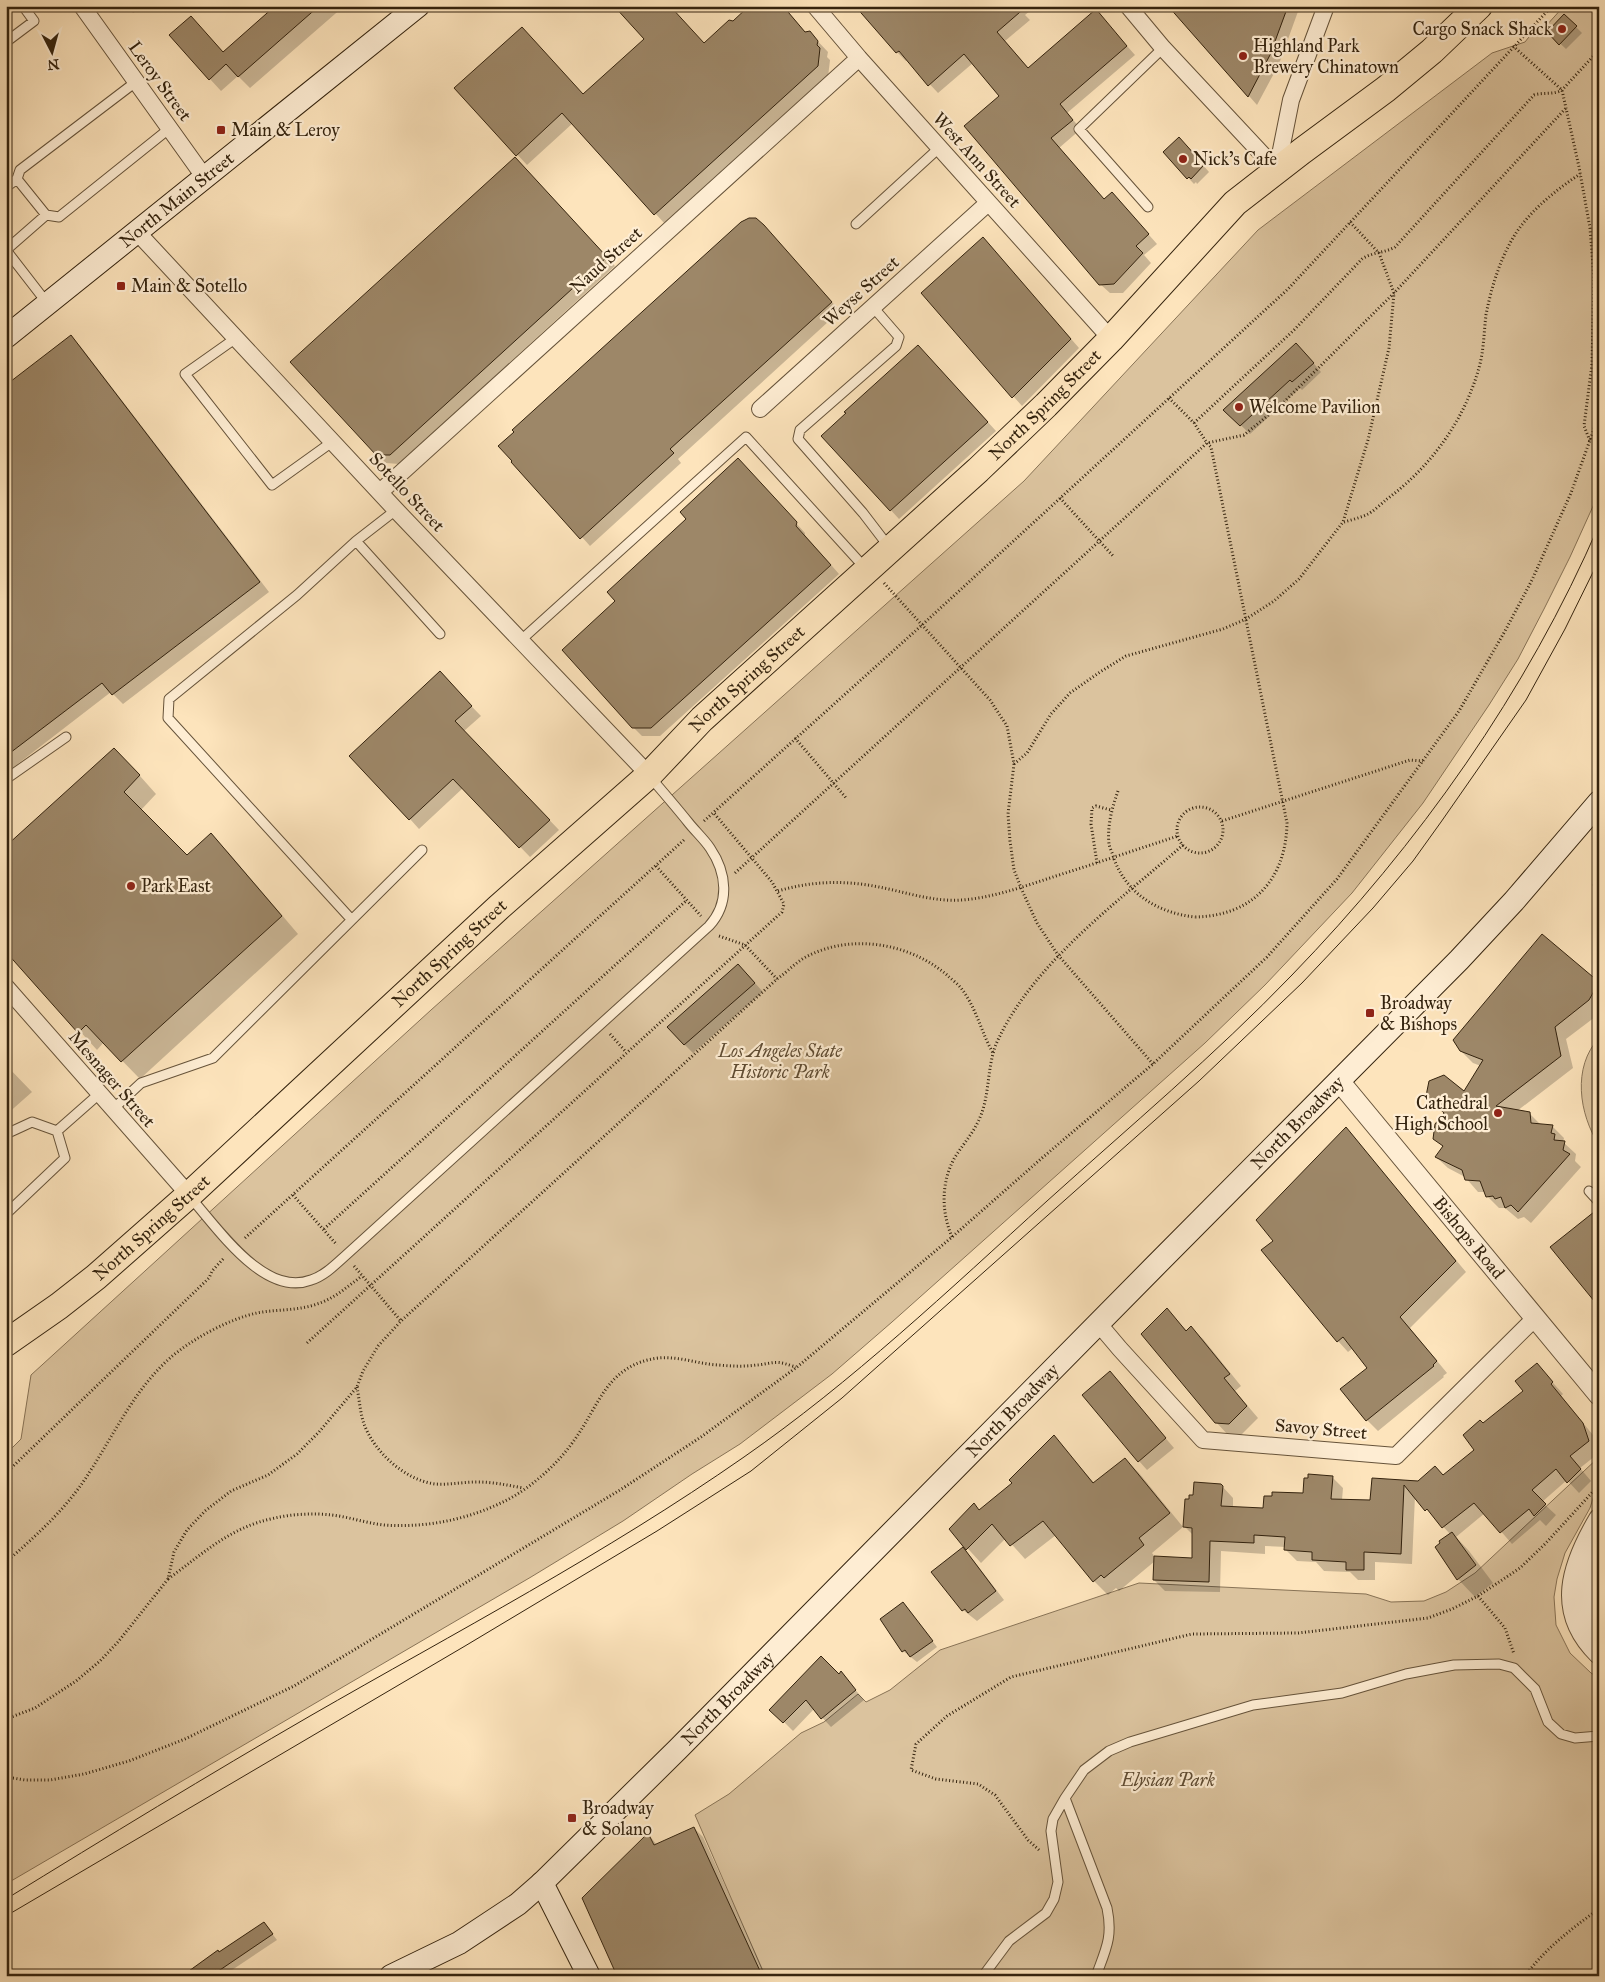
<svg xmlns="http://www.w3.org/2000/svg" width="1605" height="1982" font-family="'IM FELL Great Primer',serif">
  <rect width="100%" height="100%" fill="#fde4bc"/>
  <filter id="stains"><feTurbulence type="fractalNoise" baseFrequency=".004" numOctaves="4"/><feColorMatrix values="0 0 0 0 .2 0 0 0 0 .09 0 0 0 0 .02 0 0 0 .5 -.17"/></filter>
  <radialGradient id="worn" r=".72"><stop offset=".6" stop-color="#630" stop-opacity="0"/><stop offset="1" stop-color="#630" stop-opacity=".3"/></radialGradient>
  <path fill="#dbc39e" stroke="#887356" d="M1564 6H1599V493L1570 557 1544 609 1518 659 1489 705 1423 803 1352 893 1265 985 1205 1043 892 1322 832 1374 740 1444 692 1474 623 1521 531 1577 6 1884V1454L21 1439 31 1375 431 1010 1024 481 1258 230 1492 53 1525 42 1536 28 1545 27Z
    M1599 1038V1145C1579 1114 1572 1067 1599 1038Z
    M1599 1457V1479L1590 1508 1565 1553 1557 1579 1554 1597 1556 1625 1570 1653 1591 1673 1599 1678V1976H765L695 1815 729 1794 801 1733 824 1722 858 1694 866 1702 890 1690 940 1650 1139 1583 1366 1594 1391 1602 1424 1601 1446 1592 1475 1573Z"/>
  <path fill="#0003" d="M127 6H151L147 10 144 7 133 13Z
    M217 6H230L223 12Z
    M277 6 343 7 250 88 238 76 221 91 210 79 191 17 224 53Z
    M783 6 806 33 809 32 828 52 827 57 830 60 828 77 665 224 573 123 527 165 456 88 584 96 704 45 733 22Z
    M857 6H1036L1025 15 1030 20 1005 41 1029 69 1104 20 1135 55 1067 113 1081 129 1059 148 1104 200 1120 202 1157 244 1144 255 1151 263 1123 293H1110L1100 284 1001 96 973 63 938 93 907 60 906 61 897 52Z
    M1170 6H1300L1279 64 1257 105Z
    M1565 16 1582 33 1566 49 1548 32Z
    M1185 144 1209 172 1197 184 1196 182 1194 184 1164 152Z
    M523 167 615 266 399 464 386 463 377 454Z
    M773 236 840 311 678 459 681 463 590 546 514 461Z
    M992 248 1079 348 1022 406 923 293Z
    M71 337 81 347 269 592 123 704 111 692 6 773V387Z
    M1305 353 1321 372 1302 390 1300 388 1250 434 1225 410Z
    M927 355 996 431 899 519 823 436Z
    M747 469 805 533V535L839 574 660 736H642L633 727 617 601Z
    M449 683 481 716 464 731 559 830 530 857 463 788 419 829 410 819Z
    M132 767 156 794 141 810 187 857 211 835 229 853 298 934 140 1079 104 1042 97 1050 6 950Z
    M1599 877V892L1592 885Z
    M1542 936 1599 983V1014L1566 1039 1573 1068 1517 1111 1529 1113 1542 1126H1552L1564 1138 1563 1142 1576 1154 1575 1161 1581 1167 1531 1223 1524 1217 1518 1219 1505 1208H1499L1487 1196 1485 1192H1478L1465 1177 1448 1168 1436 1157 1444 1148 1435 1138 1481 1066 1473 1063 1461 1051Z
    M747 974 763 992 693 1053 684 1044Z
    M6 1065 32 1092 6 1115Z
    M1346 1129 1466 1272 1410 1328 1447 1373 1443 1376 1444 1377 1378 1431 1367 1420 1369 1368 1353 1348 1348 1352 1338 1341 1275 1241Z
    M1167 1310 1187 1331 1191 1328 1203 1339 1241 1386 1235 1391 1258 1418 1241 1435H1228L1216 1422Z
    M1537 1365 1563 1394 1561 1396 1593 1435 1599 1453 1580 1468 1591 1481 1579 1493 1567 1480 1542 1502 1556 1515 1546 1526 1540 1520 1512 1544 1485 1513 1456 1537 1469 1551 1493 1583 1475 1597 1458 1579 1450 1534 1415 1496 1412 1564 1375 1562V1580H1358L1350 1572 1324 1571 1316 1562 1297 1561 1286 1550V1547L1265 1546V1554L1221 1551 1220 1592 1165 1591 1154 1580 1155 1561 1119 1591 1116 1588 1108 1595 1094 1581 1056 1535 1025 1559 1006 1538 981 1563 950 1529 974 1505 980 1511 1014 1483 1054 1437 1095 1484 1125 1459 1139 1473 1183 1527 1152 1553 1155 1557 1193 1559V1535L1185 1527 1195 1496 1221 1485 1233 1498V1507L1264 1509 1304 1495 1332 1477 1343 1488 1342 1500 1371 1501 1373 1479 1418 1482 1443 1476 1476 1450 1483 1425 1525 1391Z
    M1110 1373 1174 1448 1147 1470 1139 1461Z
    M963 1548 971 1557 1004 1600 977 1621 963 1610Z
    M908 1609 937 1647 917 1662 903 1651Z
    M841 1673 864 1700 831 1727 814 1709 793 1731 771 1709Z
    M694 1828 703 1837 766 1976H619L648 1834 657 1845Z
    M264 1923 277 1940 223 1976H184Z"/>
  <path fill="#9d8768" stroke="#34230e" d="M275 6H319L238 77 226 64 209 80 169 35 191 16 223 52Z
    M614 6H670L704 43 729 20 733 21 749 6H783L805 32 810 31 818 41 817 45 820 48 818 66 654 215 562 113 516 156 454 88 522 27 583 94 644 39Z
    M855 6H1027L997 32 1028 68 1096 9 1127 46 1060 104 1073 120 1051 138 1104 199 1112 192 1149 234 1136 246 1143 253 1114 284 1099 285 964 126 999 96 964 54 928 86 899 51 896 53Z
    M1168 6H1288L1270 55 1248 97Z
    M1564 14 1577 26 1559 45 1547 32Z
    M1179 137 1204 165 1191 179 1189 177 1187 179 1163 152Z
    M515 157 607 257 390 455H376L290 362Z
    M749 218H756L764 225 832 302 670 449 674 453 580 539 511 462 512 461 498 446 514 432 512 430 741 222Z
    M983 237 1071 339 1012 398 921 293Z
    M71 335 260 582 112 695 102 683 6 756V385Z
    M1296 343 1314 363 1292 382 1290 380 1240 426 1223 410Z
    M918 345 988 422 890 511 821 436 846 413 844 412Z
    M738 458 797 522 796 526 831 565 651 728H632L562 650 615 601 607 592 686 519 680 512Z
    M440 671 472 706 455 721 550 820 519 848 453 779 409 820 349 756Z
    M114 748 140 775 124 792 187 855 211 833 282 916 121 1062 86 1025 78 1033 6 952V846Z
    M1542 934 1599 982 1589 1000 1555 1027 1561 1056 1496 1106 1530 1112 1531 1123 1553 1125 1551 1133 1555 1134 1554 1140 1565 1141 1563 1150 1570 1154 1518 1212 1511 1205 1505 1208 1501 1197 1495 1199 1493 1196 1486 1197 1480 1181 1465 1180 1462 1170 1435 1157 1443 1146 1433 1139 1435 1124 1444 1113 1426 1096 1429 1081 1444 1075 1464 1091 1483 1060 1460 1051 1453 1040Z
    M738 964 755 983 684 1045 667 1027Z
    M1346 1127 1456 1261 1400 1317 1437 1361 1433 1365 1434 1366 1366 1421 1340 1389 1367 1368 1343 1337 1337 1342 1261 1250 1273 1241 1256 1220Z
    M1599 1208V1307L1550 1247Z
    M1167 1308 1186 1331 1191 1326 1230 1374 1224 1378 1247 1406 1229 1424 1215 1423 1141 1334Z
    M1537 1363 1553 1382 1551 1384 1583 1423 1589 1441 1570 1456 1581 1469 1567 1483 1556 1469 1532 1490 1546 1504 1534 1516 1529 1509 1500 1533 1474 1503 1442 1528 1427 1509 1425 1511 1404 1485 1401 1554 1364 1552V1570H1346V1562L1312 1560V1552L1284 1550 1285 1537 1254 1535V1543L1210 1541 1209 1582 1153 1580 1154 1556 1192 1558V1528L1183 1527 1185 1499H1189V1495H1193L1194 1482 1221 1484 1223 1486 1221 1506 1263 1508 1264 1496H1272V1492L1303 1493 1304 1478H1308V1474L1333 1476 1331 1499 1370 1500 1372 1478 1418 1481 1435 1466 1443 1475 1474 1450 1463 1435 1480 1420 1483 1423 1523 1391 1515 1381Z
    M1110 1371 1166 1438 1138 1462 1082 1395Z
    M1054 1435 1093 1483 1125 1458 1170 1513 1139 1538 1144 1545 1104 1578 1101 1575 1093 1582 1043 1521 1010 1546 992 1524 966 1550 949 1529 974 1503 979 1510 1012 1483 1009 1480Z
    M1452 1532 1476 1565 1457 1580 1435 1547 1440 1543 1439 1541Z
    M963 1547 996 1591 968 1613 965 1609 962 1611 931 1572Z
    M903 1602 933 1641 910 1657 905 1650 902 1652 880 1619Z
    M821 1656 839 1674 841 1671 856 1690 821 1719 806 1700 783 1723 769 1710Z
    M694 1827 760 1971 748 1976H617L582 1898 648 1833 654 1845Z
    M264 1922 273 1934 217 1972 216 1970 208 1976H182L218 1950 219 1952Z"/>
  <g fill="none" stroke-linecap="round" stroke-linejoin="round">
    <g stroke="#66533a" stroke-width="11">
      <path id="service" d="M6 42 34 21 23 6
        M137 81 20 170 17 179 46 215 59 217 170 128
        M6 187 17 179
        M1148 207 1079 129 1163 48
        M856 224 939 148
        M6 250 47 303
        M6 250 46 215
        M873 307 899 337 896 346 800 430 798 439 863 513 889 547
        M236 338 185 374 272 485 332 442
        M356 541 440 634
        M520 641 746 437 865 568
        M6 779 66 737
        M351 919 168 718 169 699 297 595 356 541 396 510
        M112 1110 141 1083 213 1058 422 850
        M57 1131 99 1094
        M6 1134 32 1122 57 1131
        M1589 1191 1599 1202
        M190 1197C217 1227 264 1298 311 1280 324 1276 335 1265 345 1256L709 926C730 903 727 873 710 848 704 839 695 831 688 822 676 807 663 792 651 778
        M6 1214 65 1158 57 1131
        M983 1976 1009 1941 1046 1913 1054 1899 1058 1882 1051 1831 1053 1819 1065 1798
        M1096 1976C1106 1949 1113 1937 1107 1908L1065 1798 1084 1770 1109 1751 1130 1742 1253 1705 1342 1693 1406 1674 1454 1665 1499 1664 1514 1668 1535 1689 1548 1722 1561 1734 1575 1738 1599 1736"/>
    </g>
    <g stroke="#66533a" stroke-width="18">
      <path id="minor" d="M82 6 205 178
        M815 6 859 58 1111 339
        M1128 6 1163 48 1277 170
        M1277 170 1291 100 1326 6
        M137 232 396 510 649 775
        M760 409 988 203
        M380 492 859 58
        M6 987 189 1195
        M1098 1323 1120 1349 1203 1440 1396 1456 1535 1318"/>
    </g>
    <g stroke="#66533a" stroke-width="22">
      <g id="tertiary">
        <path id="s1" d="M1340 1082 1599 1395"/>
        <path d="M1599 1519C1572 1565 1555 1611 1599 1654"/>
        <path d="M1599 1557C1588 1580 1585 1605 1599 1628"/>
      </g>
    </g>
    <g stroke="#34230e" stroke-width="24">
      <g id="secondary">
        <path id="s2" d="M6 337 418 6"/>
        <path d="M542 1883 589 1976"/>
        <path id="s3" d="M391 1976 459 1943 518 1904 542 1883 678 1749 1153 1268 1459 960 1514 901 1599 802"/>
      </g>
    </g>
    <g stroke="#34230e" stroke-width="28">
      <g id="primary">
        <path id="s4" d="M6 1343 59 1306 96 1277 189 1195 498 908 649 775 702 719 978 470 1046 405 1111 339 1235 203 1302 151 1386 89 1432 51 1479 6"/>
      </g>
    </g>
    <path stroke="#34230e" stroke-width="3" stroke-dasharray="1 2.5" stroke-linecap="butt" d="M1513 46 1562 90 1579 167 1590 228 1594 279 1592 364 1584 426 1590 441
      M1169 398 1194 423 1207 443 1211 447 1287 823C1286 880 1252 916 1195 917
      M1194 423 1294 330 1362 259C1372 252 1385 253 1395 247L1534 95C1543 92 1554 95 1562 90L1599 50
      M1060 498 1114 557
      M1344 522C1351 520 1359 518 1366 515 1373 512 1381 504 1387 499 1432 466 1466 418 1480 364 1484 347 1484 331 1486 315 1491 288 1501 256 1516 233 1532 209 1556 190 1580 174
      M884 583 990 700 1007 726 1014 764 1008 814 1010 841 1014 870 1021 888 1037 923 1058 955 1153 1064
      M795 738 847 799
      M1014 764 1027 753 1051 714 1070 693 1100 672 1126 656 1223 629 1246 619 1274 601 1299 579 1343 522 1368 440 1389 348 1394 293 1379 253 1350 222
      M1177 830a23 23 0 1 1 46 0a23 23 0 1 1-46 0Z
      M704 821 922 625 1288 289 1552 6
      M1222 821 1410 760 1423 761
      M1097 863 1091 824 1092 808 1096 806 1111 810
      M656 866 701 916
      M735 873 1207 443 1244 435 1282 404 1394 293 1566 108
      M778 891C812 881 844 880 879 887 905 892 933 902 961 900 993 898 1025 886 1056 876 1097 863 1138 849 1178 836
      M719 936 745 945 777 979
      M610 1034 626 1052
      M293 1195 337 1245
      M324 1229 687 900
      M952 1237C941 1211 941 1182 955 1157 964 1143 975 1131 981 1115 990 1092 987 1065 997 1042 1033 963 1119 901 1183 845
      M245 1238 685 839
      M354 1266 401 1321
      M307 1343 782 912 784 904 772 882 713 812
      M357 1387C359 1398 360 1410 363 1421 372 1450 404 1480 435 1484 449 1485 463 1482 477 1482 493 1482 507 1485 523 1488
      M6 1473 209 1278 212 1271 224 1258
      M6 1562C36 1536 68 1507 89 1473 115 1433 134 1390 170 1358 192 1339 229 1319 257 1313 277 1309 298 1311 317 1304 334 1299 348 1286 362 1276
      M168 1579C204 1553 230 1527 275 1518 292 1514 314 1513 332 1515 349 1517 366 1523 384 1525 425 1528 467 1520 505 1501 531 1488 559 1463 575 1439 600 1404 607 1365 658 1358 679 1356 698 1364 718 1365 731 1366 743 1367 756 1365 764 1365 774 1361 782 1363 787 1364 792 1366 796 1367
      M1478 1596 1505 1628 1514 1654
      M6 1719 35 1708 76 1681 100 1661 118 1642 168 1579 174 1552 187 1530 205 1511 231 1491 268 1475 297 1454 319 1432 357 1387 363 1371 378 1346 401 1321 777 979C786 973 794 964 804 958 849 933 908 942 947 975 951 979 957 983 961 988 976 1007 981 1032 993 1053
      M6 1777 25 1780H50L84 1774 129 1761 185 1739 294 1686 620 1490 701 1437 797 1367 952 1237 1042 1158 1153 1064 1267 957 1337 879 1459 711 1505 631 1532 580 1571 493 1599 415
      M1039 1850 1028 1840 995 1795 978 1784 936 1779 911 1770 916 1744 947 1716 1011 1677 1192 1634 1298 1633 1428 1618 1452 1609 1478 1596 1520 1568 1546 1543 1599 1485
      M1525 1976C1545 1949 1572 1928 1599 1909"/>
    <use href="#service" stroke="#feedd3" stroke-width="9"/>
    <use href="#minor" stroke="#feedd3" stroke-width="16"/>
    <use href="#tertiary" stroke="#feedd3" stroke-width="20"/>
    <use href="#secondary" stroke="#feedd3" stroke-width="22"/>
    <use href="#primary" stroke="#fde4bc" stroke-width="26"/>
    <path stroke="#34230e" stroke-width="1" d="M6 1899C107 1837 208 1775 310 1716 456 1632 605 1554 744 1457 852 1382 949 1290 1047 1201 1129 1127 1215 1055 1292 975 1418 845 1527 692 1599 525
      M6 1916 465 1646 657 1531 751 1471 842 1398 1199 1081 1302 983 1373 908 1413 861 1441 822 1526 700 1565 629 1599 560"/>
    <path stroke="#34230e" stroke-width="3" stroke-dasharray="1 2.5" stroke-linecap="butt" d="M1118 791C1112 808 1107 826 1109 844 1110 849 1113 854 1114 859 1127 894 1158 913 1195 917"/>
  </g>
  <g fill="#8f2418" stroke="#feedd3" stroke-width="2">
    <circle cx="1562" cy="29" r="5"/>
    <circle cx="1243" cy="56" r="5"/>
    <rect x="216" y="125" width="10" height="10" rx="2.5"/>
    <circle cx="1183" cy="159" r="5"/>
    <rect x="116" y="281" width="10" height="10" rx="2.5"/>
    <circle cx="1239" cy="407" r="5"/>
    <circle cx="131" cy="886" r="5"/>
    <rect x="1365" y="1008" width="10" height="10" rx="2.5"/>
    <circle cx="1498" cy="1113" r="5"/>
    <rect x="567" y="1813" width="10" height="10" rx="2.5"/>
  </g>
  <g text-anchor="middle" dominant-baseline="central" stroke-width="4.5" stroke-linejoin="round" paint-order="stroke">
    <g font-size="18" fill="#34230e" stroke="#feedd3" text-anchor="start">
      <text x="1552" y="29" text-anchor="end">Cargo Snack Shack</text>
      <text x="1253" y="46">Highland Park<tspan x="1253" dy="21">Brewery Chinatown</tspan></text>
      <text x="231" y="130">Main &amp; Leroy</text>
      <text x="1193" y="159">Nick's Cafe</text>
      <text x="131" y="286">Main &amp; Sotello</text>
      <text x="1249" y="407">Welcome Pavilion</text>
      <text x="141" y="886">Park East</text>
      <text x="1380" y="1003">Broadway<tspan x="1380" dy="21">&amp; Bishops</tspan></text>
      <text x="1488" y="1103" text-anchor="end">Cathedral<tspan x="1488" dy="21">High School</tspan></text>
      <text x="582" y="1808">Broadway<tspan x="582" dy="21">&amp; Solano</tspan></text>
    </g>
    <g font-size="18" fill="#34230e" stroke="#feedd3">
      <text transform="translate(160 81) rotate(54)">Leroy Street</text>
      <text transform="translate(977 160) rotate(48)">West Ann Street</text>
      <text stroke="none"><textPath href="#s2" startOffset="219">North Main Street</textPath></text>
      <text transform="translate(606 260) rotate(-42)">Naud Street</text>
      <text transform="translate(861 291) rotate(-42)">Weyse Street</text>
      <text stroke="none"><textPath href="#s4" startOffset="1401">North Spring Street</textPath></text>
      <text transform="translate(407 492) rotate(47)">Sotello Street</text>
      <text stroke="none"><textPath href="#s4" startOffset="996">North Spring Street</textPath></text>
      <text stroke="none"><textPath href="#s4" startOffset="591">North Spring Street</textPath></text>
      <text transform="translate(112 1079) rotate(49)">Mesnager Street</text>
      <text stroke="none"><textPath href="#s3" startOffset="1250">North Broadway</textPath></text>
      <text stroke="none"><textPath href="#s4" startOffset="186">North Spring Street</textPath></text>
      <text stroke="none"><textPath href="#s1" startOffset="202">Bishops Road</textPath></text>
      <text stroke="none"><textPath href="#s3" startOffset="845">North Broadway</textPath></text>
      <text transform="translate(1321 1429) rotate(5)">Savoy Street</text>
      <text stroke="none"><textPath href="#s3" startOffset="440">North Broadway</textPath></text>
    </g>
    <g font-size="18" font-style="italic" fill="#5e4b32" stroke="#feedd3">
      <text x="780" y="1051">Los Angeles State<tspan x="780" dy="21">Historic Park</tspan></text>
      <text x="1168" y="1780">Elysian Park</text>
    </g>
  </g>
  <rect width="1605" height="1982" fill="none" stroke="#fde4bc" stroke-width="25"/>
  <rect x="8" y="8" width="1590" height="1967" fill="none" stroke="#34230e" stroke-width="2.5"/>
  <rect x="12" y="12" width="1580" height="1957" fill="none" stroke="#34230e"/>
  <g transform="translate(52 52) rotate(174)" stroke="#feedd3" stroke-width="4" paint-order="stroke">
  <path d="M0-4L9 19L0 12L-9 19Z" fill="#34230e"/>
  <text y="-8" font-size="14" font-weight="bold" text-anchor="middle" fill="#34230e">N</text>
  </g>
  <rect width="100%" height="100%" filter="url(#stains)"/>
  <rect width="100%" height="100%" fill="url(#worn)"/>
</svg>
